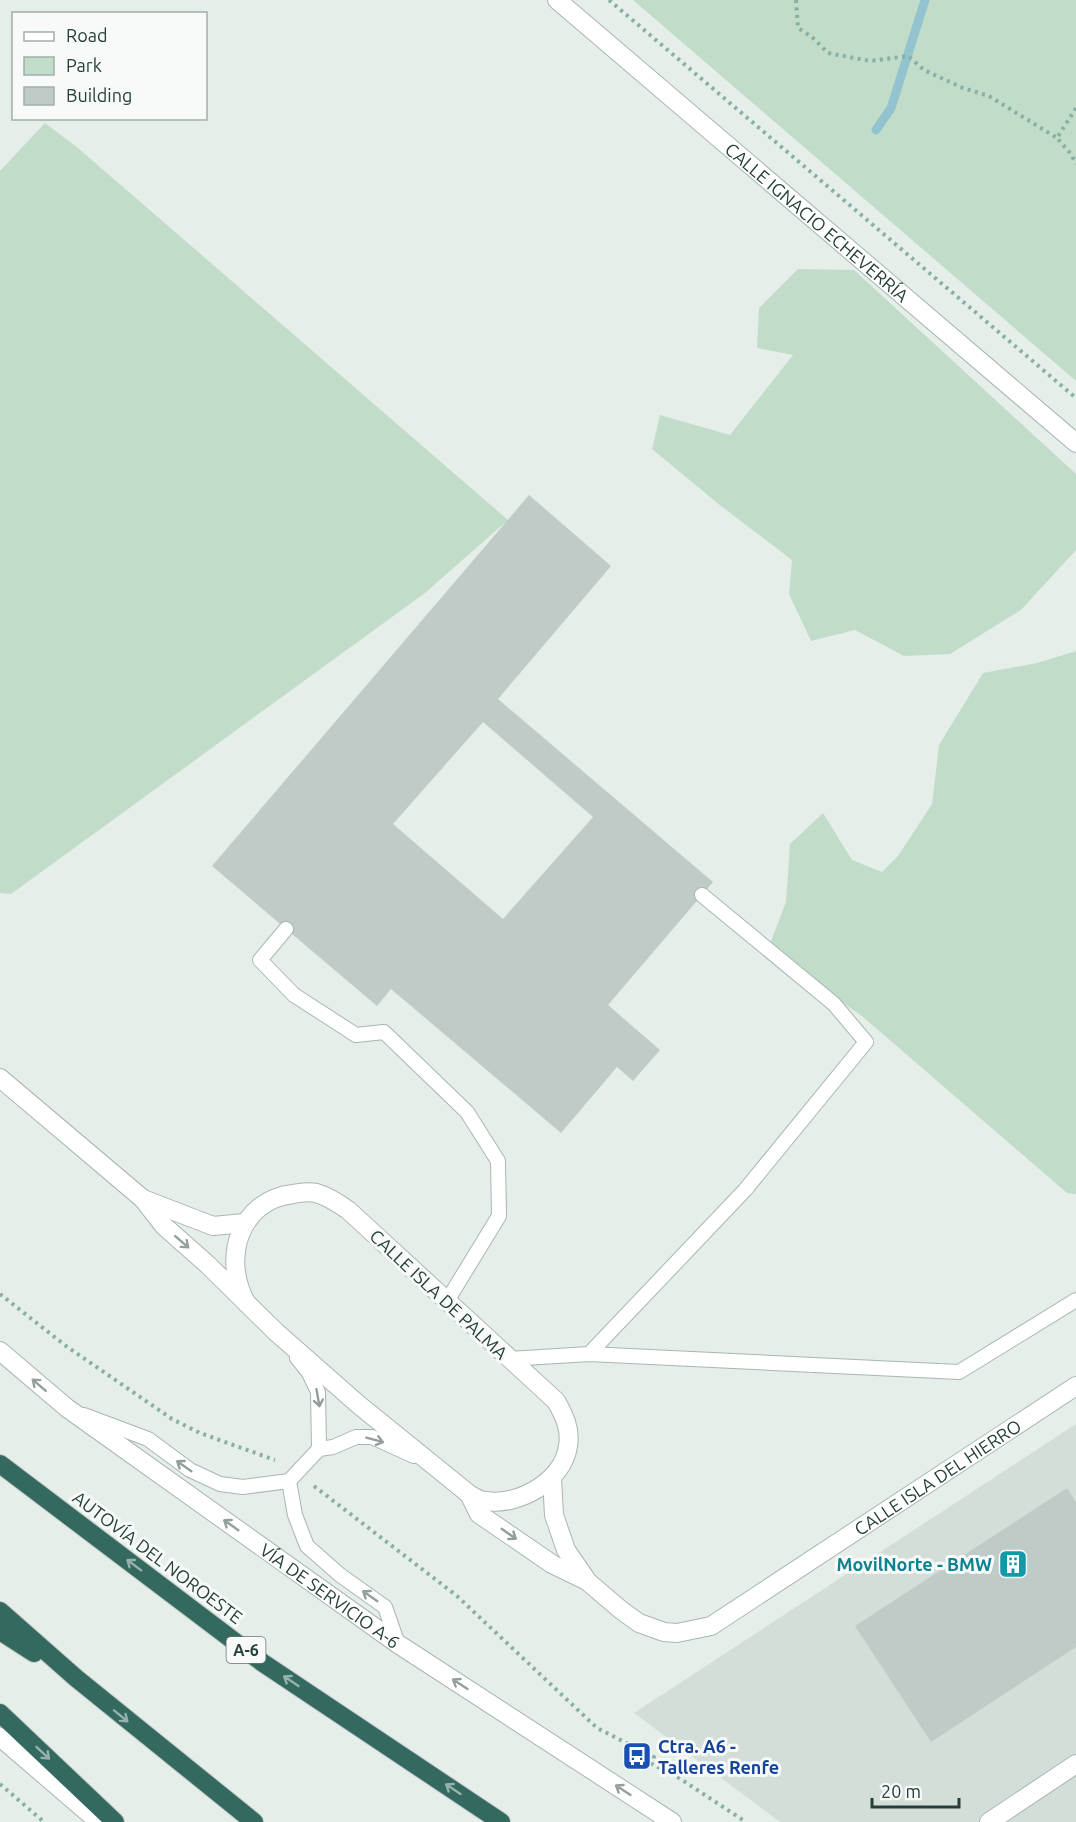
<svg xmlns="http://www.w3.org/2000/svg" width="1076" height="1822" font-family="Ubuntu,sans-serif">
  <rect width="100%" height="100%" fill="#e6eeea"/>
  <path fill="#d4ded9" d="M1076 1424V1822H780L634 1713Z"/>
  <path fill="#c1ddc9" d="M633 0H1076V381Z
    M45 123 78 148 508 520 425 593 11 894 0 893V171Z
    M798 269 854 270 1076 474V550L1021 610 950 654 904 656 855 630 811 641 789 594 792 560 721 506 652 449 660 415 730 435 793 355 757 348 759 308Z
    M1076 651V1194L1067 1193 863 1017 768 949 786 902 790 844 823 813 852 860 882 872 898 856 932 804 939 745 983 673 1037 663Z"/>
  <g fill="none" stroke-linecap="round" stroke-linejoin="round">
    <path stroke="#93c3ce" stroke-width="9" d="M876 130 891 108 925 0"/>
  </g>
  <path fill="#becbc7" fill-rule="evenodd" d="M529 495 611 566 498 699 713 882 608 1005 660 1050 633 1081 617 1067 561 1133 391 989 377 1006 212 866ZM483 722 593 817 503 919 393 824Z
    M1067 1488 1076 1502V1647L931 1742 855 1626Z"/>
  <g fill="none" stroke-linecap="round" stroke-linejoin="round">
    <g stroke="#a9b6b1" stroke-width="16">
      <path id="lane" d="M286 929 260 960 294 995 356 1035 384 1032 467 1112 498 1161 499 1216 447 1301
        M589 1354 745 1190 866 1042 834 1004 702 895
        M297 1358 309 1373 318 1392 319 1449
        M509 1359 589 1354 959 1372 1076 1300
        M84 1415 148 1439 190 1470 220 1484 243 1487 289 1481 295 1515 307 1546 340 1575 385 1607 398 1644
        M289 1481 319 1449 333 1447 356 1437H372L414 1456"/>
    </g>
    <g stroke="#a9b6b1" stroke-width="20">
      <g id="street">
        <path id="s1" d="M557 0 1076 443"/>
        <path d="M0 1078 143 1199 164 1226 208 1265 276 1332 359 1405 469 1494C474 1497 480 1501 486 1501 519 1506 563 1481 568 1446 571 1429 564 1415 556 1401L348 1210C338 1203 327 1196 316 1193 309 1191 300 1193 293 1194 239 1200 221 1260 247 1304"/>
        <path d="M143 1199 213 1226 244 1223"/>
        <path id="s2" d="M0 1351 67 1408 398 1644 672 1822"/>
        <path d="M552 1478 554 1515 566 1550 586 1579"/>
        <path id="s3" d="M469 1494 479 1514 552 1564 587 1581 621 1610 639 1623 664 1632 677 1633 711 1626 1076 1386"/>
        <path d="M0 1737 99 1822"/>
        <path d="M989 1822 1076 1764"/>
      </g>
    </g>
    <g stroke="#c2c9c8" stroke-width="20">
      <path id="highway" d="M0 1464 263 1663 501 1822
        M0 1611 76 1678 254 1822
        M0 1631 34 1653
        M0 1713 115 1822"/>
    </g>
    <path stroke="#89afa4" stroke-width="4" stroke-dasharray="3 4.5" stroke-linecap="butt" d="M609 0 1076 398
      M796 0 798 28 812 37 828 53 870 61 908 56 924 70 963 88 989 96 1057 138
      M1076 108 1057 138 1071 154 1076 164
      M0 1294 66 1346 172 1419 200 1433 275 1460
      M314 1486 457 1596 597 1728 654 1757 652 1764 676 1776 746 1822
      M0 1784 44 1822"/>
    <use href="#lane" stroke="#fff" stroke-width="14"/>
    <use href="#street" stroke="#fff" stroke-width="18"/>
    <use href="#highway" stroke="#34695f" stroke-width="18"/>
  </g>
  <defs><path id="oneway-shaft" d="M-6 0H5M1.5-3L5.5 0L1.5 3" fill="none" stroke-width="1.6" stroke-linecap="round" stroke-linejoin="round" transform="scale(1.5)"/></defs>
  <g stroke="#929f9c">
    <use href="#oneway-shaft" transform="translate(182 1242) rotate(41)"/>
    <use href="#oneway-shaft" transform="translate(39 1385) rotate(-139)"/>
    <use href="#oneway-shaft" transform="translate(318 1398) rotate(80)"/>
    <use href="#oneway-shaft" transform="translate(375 1440) rotate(15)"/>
    <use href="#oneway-shaft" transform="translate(184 1466) rotate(-145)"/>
    <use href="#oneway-shaft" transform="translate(231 1525) rotate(-145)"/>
    <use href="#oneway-shaft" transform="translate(509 1534) rotate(35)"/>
    <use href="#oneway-shaft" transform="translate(370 1596) rotate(-145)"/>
    <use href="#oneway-shaft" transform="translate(460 1684) rotate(-147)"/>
    <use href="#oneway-shaft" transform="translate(623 1790) rotate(-147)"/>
  </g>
  <g stroke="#96b2ac">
    <use href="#oneway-shaft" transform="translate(134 1565) rotate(-143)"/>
    <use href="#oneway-shaft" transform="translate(291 1681) rotate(-146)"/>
    <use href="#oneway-shaft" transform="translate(121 1716) rotate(39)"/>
    <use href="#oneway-shaft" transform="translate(43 1753) rotate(43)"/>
    <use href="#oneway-shaft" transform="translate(453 1789) rotate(-146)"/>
  </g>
  <defs>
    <g id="building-square" transform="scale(1.5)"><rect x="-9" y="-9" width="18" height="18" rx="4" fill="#0f9aa8" stroke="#f7faf8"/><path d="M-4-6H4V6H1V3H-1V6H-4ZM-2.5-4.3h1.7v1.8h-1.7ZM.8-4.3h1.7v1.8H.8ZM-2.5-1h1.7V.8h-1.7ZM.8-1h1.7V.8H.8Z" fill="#fff"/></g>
    <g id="bus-square" transform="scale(1.5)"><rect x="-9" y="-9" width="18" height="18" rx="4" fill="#1a4fb4" stroke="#f7faf8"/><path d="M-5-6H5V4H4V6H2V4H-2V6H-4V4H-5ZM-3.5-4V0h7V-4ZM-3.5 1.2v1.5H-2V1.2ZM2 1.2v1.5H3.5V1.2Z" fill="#fff"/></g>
  </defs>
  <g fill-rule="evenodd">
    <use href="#building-square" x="1013" y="1564"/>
    <use href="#bus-square" x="637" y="1756"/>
  </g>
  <g text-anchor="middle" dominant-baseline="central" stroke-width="6" stroke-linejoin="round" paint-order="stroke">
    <rect fill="#f7faf8" stroke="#657772" stroke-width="1.5" x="226.5" y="1637" width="39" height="26" rx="4.5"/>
    <g font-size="16" font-weight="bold" fill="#263f39">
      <text x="246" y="1650">A-6</text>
    </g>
    <g font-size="18" fill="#263f39" stroke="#f7faf8">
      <text stroke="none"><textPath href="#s1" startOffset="342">CALLE IGNACIO ECHEVERRÍA</textPath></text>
      <text transform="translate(439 1294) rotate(43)">CALLE ISLA DE PALMA</text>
      <text stroke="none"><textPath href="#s3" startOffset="562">CALLE ISLA DEL HIERRO</textPath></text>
      <text transform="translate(158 1557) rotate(37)">AUTOVÍA DEL NOROESTE</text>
      <text stroke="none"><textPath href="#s2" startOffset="411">VÍA DE SERVICIO A-6</textPath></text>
    </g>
    <g font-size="18" font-weight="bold" fill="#0d838f" stroke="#f7faf8" text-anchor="end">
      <text x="992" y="1564">MovilNorte - BMW</text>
    </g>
    <g font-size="18" font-weight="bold" fill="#164399" stroke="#f7faf8" text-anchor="start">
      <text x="658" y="1746">Ctra. A6 -<tspan x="658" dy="21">Talleres Renfe</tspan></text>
    </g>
  </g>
  <rect x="12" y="12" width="195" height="108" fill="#f7faf8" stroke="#a3afac" stroke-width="1.5"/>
  <rect x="24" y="32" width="30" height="9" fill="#ffffff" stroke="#a3afac" stroke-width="1.5"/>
  <text x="66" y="42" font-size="18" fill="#263f39">Road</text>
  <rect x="24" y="57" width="30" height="18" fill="#c1ddc9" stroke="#a3afac" stroke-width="1.5"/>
  <text x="66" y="72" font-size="18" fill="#263f39">Park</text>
  <rect x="24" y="87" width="30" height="18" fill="#becbc7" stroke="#a3afac" stroke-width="1.5"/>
  <text x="66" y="102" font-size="18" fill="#263f39">Building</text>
  <path d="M872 1798v9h87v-9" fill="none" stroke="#263f39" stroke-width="3"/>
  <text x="881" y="1798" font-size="18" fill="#263f39" stroke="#f7faf8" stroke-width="4.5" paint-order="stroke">20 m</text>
</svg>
